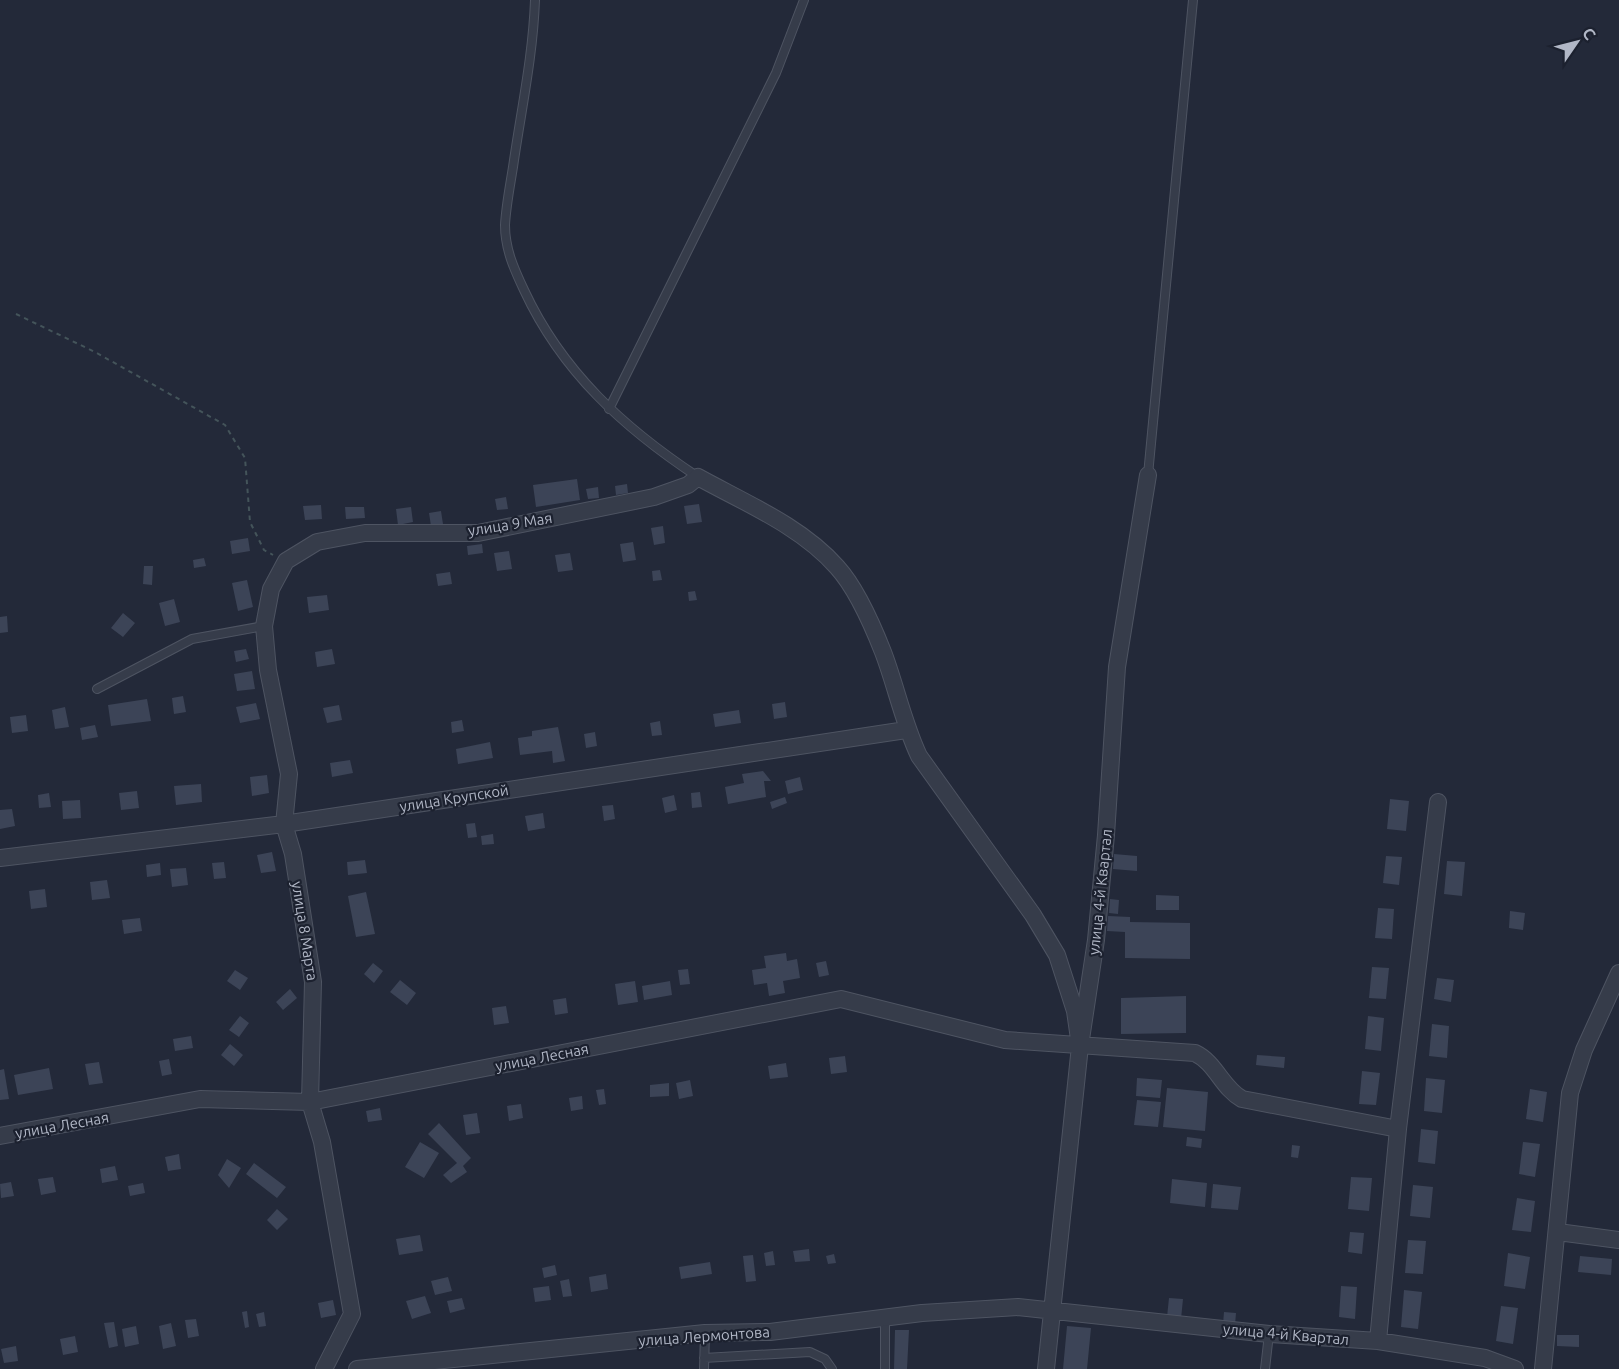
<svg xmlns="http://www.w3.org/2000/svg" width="1619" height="1369" font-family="Ubuntu,sans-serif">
  <rect width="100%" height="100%" fill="#232939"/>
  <path fill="#3c4457" d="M577 479 580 500 536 507 533 485Z
    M627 484 628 493 616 495 615 486Z
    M598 487 599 498 588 499 586 489Z
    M506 497 508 509 497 510 495 499Z
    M699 504 702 522 687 524 684 506Z
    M321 505 322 519 305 520 303 506Z
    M345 507H364L365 518 346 519Z
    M411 507 413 522 398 525 396 509Z
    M441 511 443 524 431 526 429 513Z
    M663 526 665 543 654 545 651 528Z
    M248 538 250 551 232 554 230 541Z
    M633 542 636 560 623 562 620 544Z
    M482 544 483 553 468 555 467 546Z
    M509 551 512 569 497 571 494 553Z
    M570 553 573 570 558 572 555 555Z
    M204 558 206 566 194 568 193 560Z
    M144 566H153L152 585 143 584Z
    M660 570 662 580 653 581 652 571Z
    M450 572 452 584 438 586 436 574Z
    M247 580 253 607 238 611 232 583Z
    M695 591 697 600 689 601 688 592Z
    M327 595 329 610 309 613 307 597Z
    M174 599 180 622 165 626 159 603Z
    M123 613 135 623 123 637 111 628Z
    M7 616 8 632 0 633V617Z
    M246 649 249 659 236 662 234 651Z
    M332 649 335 664 317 667 315 652Z
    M252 671 255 689 237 691 234 674Z
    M183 696 186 712 174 714 172 698Z
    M147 699 151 721 111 726 108 705Z
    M785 702 787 717 774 719 772 704Z
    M256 703 260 719 240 723 236 707Z
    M339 705 342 720 327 723 323 708Z
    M65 707 69 727 55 729 52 710Z
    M739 710 741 723 715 727 713 714Z
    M26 715 28 731 12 733 10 717Z
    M462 720 464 731 452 733 451 722Z
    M660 721 662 735 652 736 650 723Z
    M95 725 98 737 82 740 80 728Z
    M558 727 565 761 553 763 552 751 520 755 518 738 532 736V731Z
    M595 732 597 746 586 748 584 734Z
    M490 742 493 758 458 764 456 749Z
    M350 760 353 773 332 777 330 763Z
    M763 771 771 781H764L766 797 728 804 725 787 744 783 742 774Z
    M267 775 269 793 252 796 250 777Z
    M800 777 803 790 788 794 785 781Z
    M201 784 202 802 176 805 174 786Z
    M137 791 139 808 121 810 119 793Z
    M700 792 702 807 692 808 691 793Z
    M49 793 51 807 39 808 38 795Z
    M674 795 677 810 665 813 662 798Z
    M785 797 787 803 772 809 770 802Z
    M1390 799 1409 801 1406 831 1387 829Z
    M80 800 81 818 63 819 62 801Z
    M613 805 615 819 604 821 602 806Z
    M12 809 15 826 0 829V810Z
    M543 813 545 828 528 831 525 816Z
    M475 823 477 837 468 838 466 824Z
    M493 834 494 844 482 845 481 836Z
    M272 852 276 871 261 873 257 855Z
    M1114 854 1137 856V871L1113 869Z
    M1386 856 1402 857 1399 885 1383 883Z
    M365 860 367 873 348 875 347 862Z
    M1447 861 1465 862 1462 896 1444 894Z
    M224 862 226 878 214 879 212 863Z
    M160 863 161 875 147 877 146 865Z
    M186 868 188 885 172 887 170 869Z
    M107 880 110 898 92 900 90 882Z
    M45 889 47 907 31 909 29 891Z
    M366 892 375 934 356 937 348 896Z
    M1156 895 1179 896V910H1156Z
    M1110 899 1119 900 1118 914 1109 913Z
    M1378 908 1394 909 1392 939 1375 938Z
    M1510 911 1525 913 1523 930 1509 928Z
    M1108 916 1130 917V922L1190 923V959L1125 958V932L1107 931Z
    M140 918 142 931 124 934 122 920Z
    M786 953 787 961 797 959 800 978 783 981 785 993 769 996 767 983 754 985 752 970 766 968 764 956Z
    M826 961 829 975 819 977 816 963Z
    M373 963 383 971 374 983 364 974Z
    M1372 967 1389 968 1386 999 1369 998Z
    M688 969 690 984 680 985 678 970Z
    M235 970 248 978 240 990 227 981Z
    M1437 978 1454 980 1451 1002 1434 999Z
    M400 980 416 993 407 1005 390 992Z
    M635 981 638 1002 618 1005 615 984Z
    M670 981 672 995 644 1000 642 986Z
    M290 989 297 998 283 1010 276 1002Z
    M1186 996V1033L1121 1034V998Z
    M566 998 568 1013 555 1015 553 1000Z
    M506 1006 509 1023 494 1025 492 1008Z
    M240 1016 249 1023 239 1037 229 1030Z
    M1368 1016 1384 1018 1381 1051 1365 1049Z
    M1432 1024 1449 1026 1447 1058 1429 1056Z
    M191 1036 193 1048 175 1051 173 1039Z
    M230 1044 243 1055 234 1066 221 1055Z
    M1257 1055 1285 1057 1284 1068 1256 1065Z
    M845 1056 847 1072 831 1074 829 1058Z
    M169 1059 172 1074 162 1076 159 1061Z
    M99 1062 103 1083 89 1085 85 1064Z
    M786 1063 788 1077 770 1079 768 1066Z
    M49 1068 53 1089 18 1095 14 1075Z
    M4 1069 9 1099 0 1100V1070Z
    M1362 1071 1380 1073 1376 1105 1359 1104Z
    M1137 1078 1162 1080 1160 1098 1136 1096Z
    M1426 1078 1445 1080 1442 1113 1424 1111Z
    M690 1080 693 1096 679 1099 676 1083Z
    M669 1083V1096L650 1097V1085Z
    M1167 1088 1208 1092 1205 1131 1163 1127Z
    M604 1089 606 1104 599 1105 596 1090Z
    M1530 1089 1547 1092 1543 1122 1526 1119Z
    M582 1096 583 1109 571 1111 569 1098Z
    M1137 1100 1161 1102 1158 1127 1134 1125Z
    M521 1104 523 1118 509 1121 507 1106Z
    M380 1108 382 1120 368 1122 366 1111Z
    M477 1113 480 1133 466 1135 463 1115Z
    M439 1123 471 1158 463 1166 467 1172 451 1183 443 1175 457 1163 428 1134Z
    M1421 1129 1438 1131 1435 1164 1418 1162Z
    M1187 1137 1202 1139 1201 1148 1186 1146Z
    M420 1142 439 1153 424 1178 405 1167Z
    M1523 1142 1540 1144 1535 1177 1519 1174Z
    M1292 1145 1300 1146 1298 1158 1291 1157Z
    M179 1154 181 1169 168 1171 165 1157Z
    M227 1159 241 1168 229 1188 218 1175Z
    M254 1163 286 1187 277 1198 246 1174Z
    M115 1166 118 1180 102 1183 100 1169Z
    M53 1177 56 1192 41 1195 38 1179Z
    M1351 1177 1372 1178 1369 1211 1348 1209Z
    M1172 1179 1207 1183 1205 1207 1170 1203Z
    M11 1182 14 1196 1 1198 0 1184Z
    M143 1183 145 1193 130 1196 128 1186Z
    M1213 1184 1241 1187 1238 1210 1211 1208Z
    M1413 1185 1433 1187 1430 1218 1410 1216Z
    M1517 1198 1535 1201 1531 1232 1512 1230Z
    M277 1209 288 1219 277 1230 267 1220Z
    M1350 1232 1364 1233 1362 1254 1348 1252Z
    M420 1235 423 1251 399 1255 396 1239Z
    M1408 1240 1426 1241 1423 1274 1405 1273Z
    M809 1249 810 1261 795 1262 793 1251Z
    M773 1251 775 1265 766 1266 764 1253Z
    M1508 1253 1530 1257 1525 1289 1504 1286Z
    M834 1254 836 1263 828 1264 826 1256Z
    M753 1255 756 1281 746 1282 743 1256Z
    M1580 1256 1612 1259 1611 1275 1578 1272Z
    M710 1262 712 1274 681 1279 679 1267Z
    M555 1265 557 1275 544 1278 542 1268Z
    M606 1274 608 1289 591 1292 589 1277Z
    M448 1277 452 1291 435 1295 431 1281Z
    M569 1279 572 1296 563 1297 560 1281Z
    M549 1286 551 1300 535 1302 533 1288Z
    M1341 1286 1357 1287 1355 1319 1339 1317Z
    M1404 1290 1422 1292 1418 1329 1401 1327Z
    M425 1296 431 1313 412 1319 406 1301Z
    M462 1298 465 1309 450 1313 447 1301Z
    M1169 1298 1183 1299 1181 1319 1167 1317Z
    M333 1300 336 1315 321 1318 318 1303Z
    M1501 1306 1518 1308 1513 1344 1496 1341Z
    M247 1311 249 1327 245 1328 242 1312Z
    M264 1312 266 1326 259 1327 256 1314Z
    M1224 1312 1236 1313 1235 1325 1223 1324Z
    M196 1319 199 1336 188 1338 185 1320Z
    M114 1322 118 1346 109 1348 104 1323Z
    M171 1323 176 1346 163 1349 159 1326Z
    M136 1326 139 1344 125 1347 122 1329Z
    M1067 1326 1091 1328 1087 1369H1063Z
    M895 1330H909L907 1369H894Z
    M1557 1335H1579V1347L1557 1346Z
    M75 1336 78 1352 63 1355 60 1339Z
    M16 1346 18 1361 4 1363 1 1349Z"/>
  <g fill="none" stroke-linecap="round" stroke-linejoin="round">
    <g stroke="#4e5462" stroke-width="10">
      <path id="lane" d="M535 0C533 56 521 111 513 167 510 186 506 206 505 225 505 249 514 269 524 290 562 372 624 428 698 477
        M609 409 776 73 804 0
        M1148 475 1193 0
        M97 689 192 639 264 626
        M885 1317V1369
        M704 1358 810 1352 825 1359 832 1369
        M704 1369 705 1333
        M1265 1369 1269 1334"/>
    </g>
    <g stroke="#4e5462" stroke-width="18">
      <path id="street" d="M0 858 284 824 906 730
        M0 1136 200 1099 310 1102 841 999 1005 1040 1195 1053C1216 1063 1222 1088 1242 1099L1398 1129
        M1558 1232 1619 1240
        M1378 1341 1398 1129 1438 802
        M324 1369 352 1314 322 1142 310 1102 313 982 293 854 284 824 289 774 268 670 264 626 271 589 286 561 317 542 365 533H478L654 497 688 485 698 477C745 503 801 526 837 567 857 589 872 624 883 652 896 686 903 722 919 756L1033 915 1057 955 1075 1011 1080 1046
        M357 1369 705 1333 770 1332 922 1313 1018 1307 1269 1334 1378 1341 1485 1358 1515 1369
        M1046 1369 1080 1046 1096 940 1106 835 1117 667 1148 475
        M1543 1369 1570 1093 1584 1050 1619 973"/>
    </g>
    <path stroke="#44545a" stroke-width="2" stroke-dasharray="4.5 4.5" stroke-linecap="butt" d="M16 314 95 352 225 425 245 458 250 522 264 550 273 555"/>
    <use href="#lane" stroke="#363c4a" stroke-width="8"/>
    <use href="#street" stroke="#363c4a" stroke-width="16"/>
  </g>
  <g text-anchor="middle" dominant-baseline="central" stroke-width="4.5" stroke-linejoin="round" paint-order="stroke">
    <g font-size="15" fill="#b1b7c6" stroke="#1c212f">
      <text transform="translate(510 524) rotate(-9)">улица 9 Мая</text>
      <text transform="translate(454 798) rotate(-9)">улица Крупской</text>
      <text transform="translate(1100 892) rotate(-84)">улица 4-й Квартал</text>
      <text transform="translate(305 931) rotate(81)">улица 8 Марта</text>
      <text transform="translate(542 1057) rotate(-11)">улица Лесная</text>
      <text transform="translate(62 1125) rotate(-10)">улица Лесная</text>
      <text transform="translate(1286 1334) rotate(5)">улица 4-й Квартал</text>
      <text transform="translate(704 1336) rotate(-4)">улица Лермонтова</text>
    </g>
  </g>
  <g transform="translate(1577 42) rotate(55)" stroke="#1c212f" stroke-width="4.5" paint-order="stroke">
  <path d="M0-4.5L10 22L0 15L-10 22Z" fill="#b1b7c6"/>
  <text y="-9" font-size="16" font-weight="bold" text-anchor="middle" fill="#b1b7c6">С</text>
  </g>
</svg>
